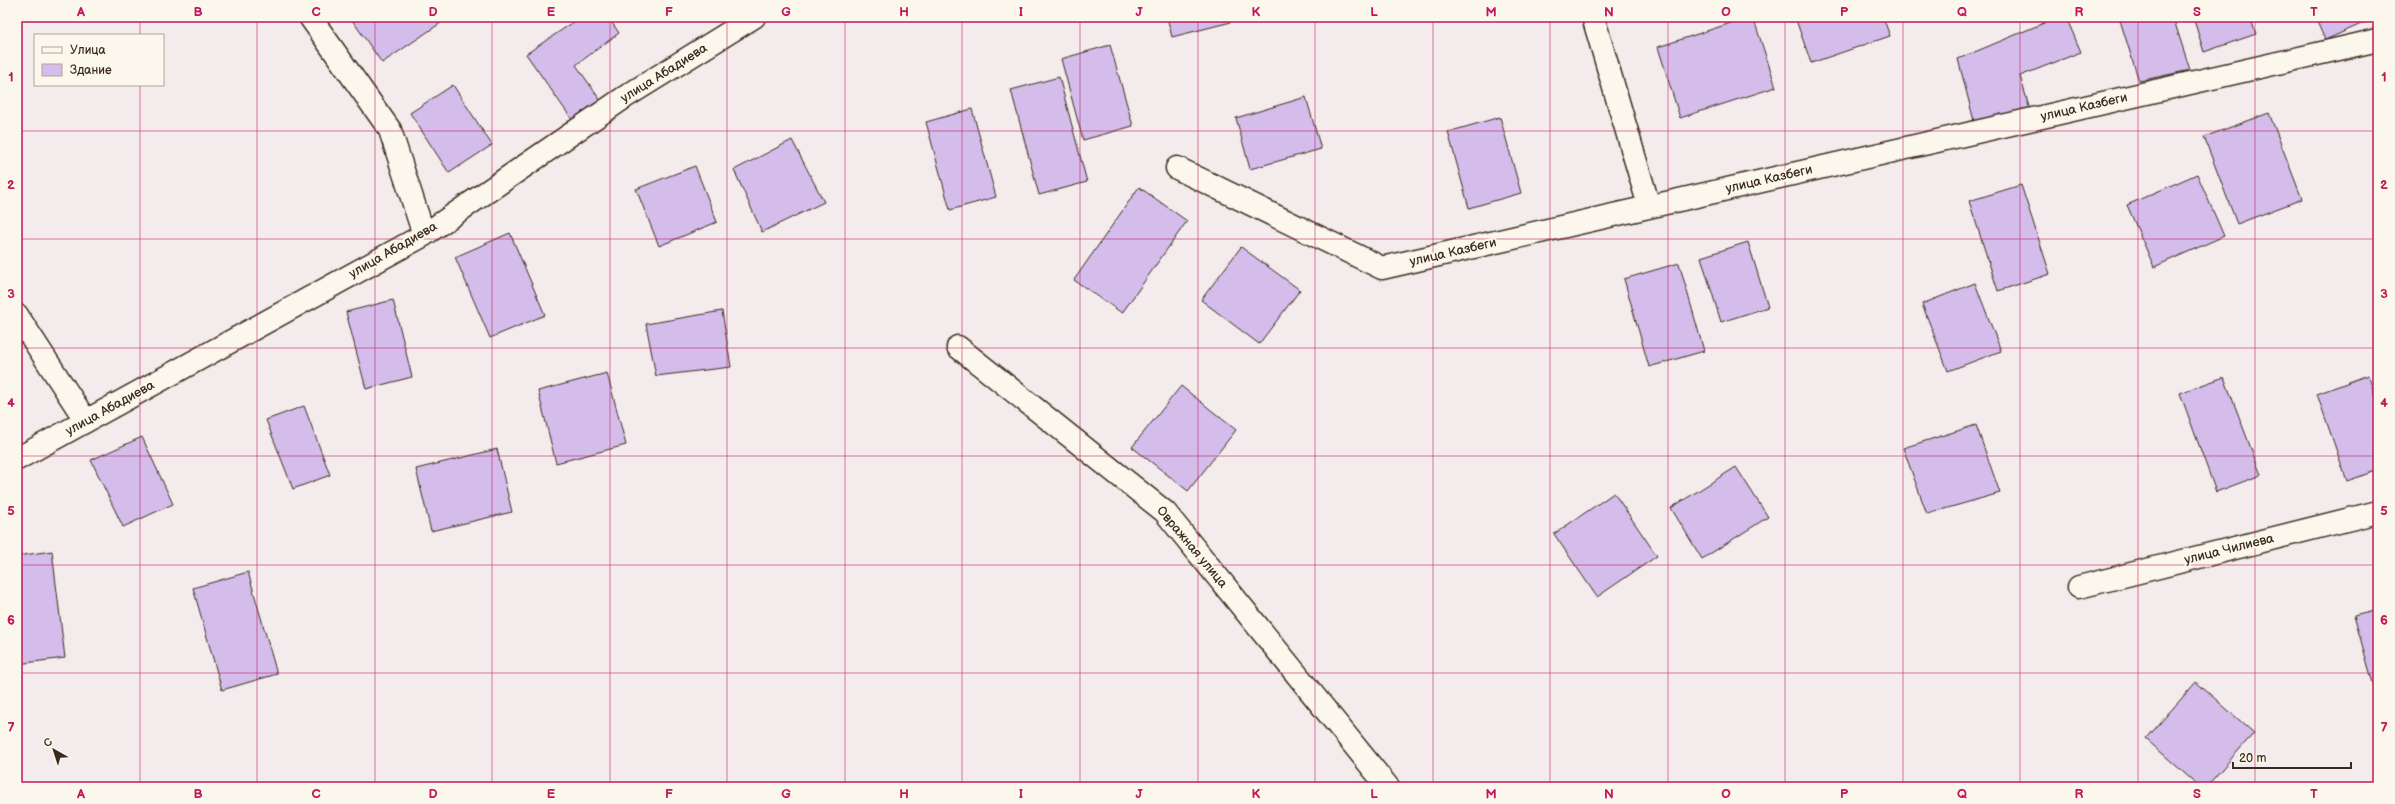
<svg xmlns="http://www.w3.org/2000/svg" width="2395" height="804" font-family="'Balsamiq Sans',sans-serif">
  <rect width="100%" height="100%" fill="#f3ebec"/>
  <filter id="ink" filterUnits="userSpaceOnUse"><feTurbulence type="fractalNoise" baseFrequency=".025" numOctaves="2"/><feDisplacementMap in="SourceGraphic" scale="8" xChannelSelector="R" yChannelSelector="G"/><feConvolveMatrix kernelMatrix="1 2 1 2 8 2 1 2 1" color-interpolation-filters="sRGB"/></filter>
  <g filter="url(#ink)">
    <path fill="#d4bceb" stroke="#3b2a1e" d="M350 17H443L445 20 382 63Z
      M581 17H608L619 33 576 65 601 101 573 121 526 54Z
      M1167 17H1230L1231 22 1172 37Z
      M1749 17H1753L1776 87 1680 118 1658 47Z
      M1795 17H1883L1890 36 1811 63Z
      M2058 17H2066L2081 52 2020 76 2030 110 1974 121 1958 59Z
      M2119 17H2173L2190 70 2139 81Z
      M2193 17H2250L2256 34 2204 52Z
      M2315 17H2377L2325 40Z
      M1110 45 1133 126 1083 140 1061 59Z
      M1059 77 1087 182 1039 195 1011 90Z
      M453 85 492 145 449 173 410 113Z
      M1306 97 1321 149 1250 169 1236 118Z
      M972 109 996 197 950 210 926 122Z
      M2269 113 2302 199 2237 224 2204 137Z
      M1500 117 1521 193 1469 208 1448 132Z
      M792 140 824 202 762 232 734 170Z
      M695 166 717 222 659 246 636 189Z
      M2197 174 2224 236 2154 267 2127 205Z
      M2021 185 2050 274 1998 291 1969 201Z
      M1139 187 1187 221 1122 313 1074 280Z
      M510 233 545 315 490 338 455 257Z
      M1748 242 1768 307 1721 322 1701 257Z
      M1241 247 1300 290 1259 344 1201 300Z
      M1679 263 1704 351 1649 367 1624 279Z
      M1975 283 2001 351 1948 371 1922 304Z
      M393 300 412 377 366 389 346 312Z
      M722 311 731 367 656 376 646 324Z
      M607 373 626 445 556 463 538 391Z
      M2368 375 2378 403V470L2347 481 2317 394Z
      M2224 377 2261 475 2216 492 2180 393Z
      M1181 386 1236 430 1188 491 1132 447Z
      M304 406 330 475 293 489 266 420Z
      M1976 425 2000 493 1927 514 1903 448Z
      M142 437 173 504 123 527 91 460Z
      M497 449 512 512 431 531 416 469Z
      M1736 467 1768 517 1702 559 1671 508Z
      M1614 493 1657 556 1597 597 1554 534Z
      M52 551 65 658 17 664V556Z
      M248 572 277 674 222 690 193 588Z
      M2378 610V701L2354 616Z
      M2196 682 2254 733 2206 787H2200L2146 739Z"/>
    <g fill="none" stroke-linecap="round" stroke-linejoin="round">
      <g stroke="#3b2a1e" stroke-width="25">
        <path id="service" d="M17 315 86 421"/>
      </g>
      <g stroke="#3b2a1e" stroke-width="25">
        <path id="minor" d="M310 17 390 130 424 235
          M1593 17 1649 206
          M1177 168 1382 268 2378 40
          M958 347 1165 512 1388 787
          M17 459 424 235 625 97 754 17
          M2079 587 2378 512"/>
      </g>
      <use href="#service" stroke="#fbf7ec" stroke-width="22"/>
      <use href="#minor" stroke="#fbf7ec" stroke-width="22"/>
    </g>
  </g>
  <path fill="none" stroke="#c2185b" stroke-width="1" stroke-opacity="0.55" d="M140 17V35M257 17V787M375 17V787M492 17V787M610 17V787M727 17V787M845 17V787M962 17V787M1080 17V787M1198 17V787M1315 17V787M1433 17V787M1550 17V787M1668 17V787M1785 17V787M1903 17V787M2020 17V787M2138 17V787M2255 17V787M140 85V787M17 131H2378M17 239H2378M17 348H2378M17 456H2378M17 565H2378M17 673H2378"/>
  <g text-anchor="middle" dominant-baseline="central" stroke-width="4" stroke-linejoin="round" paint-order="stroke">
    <g font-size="13" fill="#3b2a1e" stroke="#fbf7ec">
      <text transform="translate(664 73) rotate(-32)">улица Абадиева</text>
      <text transform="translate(2084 107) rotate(-13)">улица Казбеги</text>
      <text transform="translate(1769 179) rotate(-13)">улица Казбеги</text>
      <text transform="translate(393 250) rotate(-30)">улица Абадиева</text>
      <text transform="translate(1453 252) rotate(-13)">улица Казбеги</text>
      <text transform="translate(110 408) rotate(-29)">улица Абадиева</text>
      <text transform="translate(1192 547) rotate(50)">Овражная улица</text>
      <text transform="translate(2229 549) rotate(-14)">улица Чилиева</text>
    </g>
  </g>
  <rect width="2395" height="804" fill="none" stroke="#fbf7ec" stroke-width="44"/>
  <rect x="34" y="34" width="130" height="52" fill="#fbf7ec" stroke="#aea59a"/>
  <rect x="42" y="47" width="20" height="6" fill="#fbf7ec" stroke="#aea59a"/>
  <text x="70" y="54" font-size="12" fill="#3b2a1e">Улица</text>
  <rect x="42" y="64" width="20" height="12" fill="#d4bceb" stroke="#aea59a"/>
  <text x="70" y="74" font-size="12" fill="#3b2a1e">Здание</text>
  <g transform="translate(54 750) rotate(321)" stroke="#fbf7ec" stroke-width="3" paint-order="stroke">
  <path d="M0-3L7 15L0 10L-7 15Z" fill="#3b2a1e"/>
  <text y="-6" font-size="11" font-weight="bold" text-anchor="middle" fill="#3b2a1e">С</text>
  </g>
  <path d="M2233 762v6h118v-6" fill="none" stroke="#3b2a1e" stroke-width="2"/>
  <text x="2239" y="762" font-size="12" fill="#3b2a1e" stroke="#fbf7ec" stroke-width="3" paint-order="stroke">20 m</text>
  <rect x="22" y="22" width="2351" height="760" fill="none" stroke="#c2185b" stroke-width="1.5"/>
  <g font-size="13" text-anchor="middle" font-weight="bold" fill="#c2185b">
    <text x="81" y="16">A</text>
    <text x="198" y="16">B</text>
    <text x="316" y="16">C</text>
    <text x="433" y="16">D</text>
    <text x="551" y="16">E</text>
    <text x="669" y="16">F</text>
    <text x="786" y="16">G</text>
    <text x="904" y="16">H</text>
    <text x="1021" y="16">I</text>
    <text x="1139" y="16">J</text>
    <text x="1256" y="16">K</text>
    <text x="1374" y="16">L</text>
    <text x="1491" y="16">M</text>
    <text x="1609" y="16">N</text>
    <text x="1726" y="16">O</text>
    <text x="1844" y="16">P</text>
    <text x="1962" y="16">Q</text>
    <text x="2079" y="16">R</text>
    <text x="2197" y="16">S</text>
    <text x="2314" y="16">T</text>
    <text x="11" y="81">1</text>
    <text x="2384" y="81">1</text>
    <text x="11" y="189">2</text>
    <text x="2384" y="189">2</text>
    <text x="11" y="298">3</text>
    <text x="2384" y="298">3</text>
    <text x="11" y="407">4</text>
    <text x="2384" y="407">4</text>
    <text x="11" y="515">5</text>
    <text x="2384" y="515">5</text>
    <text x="11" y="624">6</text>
    <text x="2384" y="624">6</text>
    <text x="11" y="732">7</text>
    <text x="2384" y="732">7</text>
    <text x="81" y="798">A</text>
    <text x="198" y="798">B</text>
    <text x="316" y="798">C</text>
    <text x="433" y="798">D</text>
    <text x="551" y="798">E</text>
    <text x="669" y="798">F</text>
    <text x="786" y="798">G</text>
    <text x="904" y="798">H</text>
    <text x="1021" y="798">I</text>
    <text x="1139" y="798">J</text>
    <text x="1256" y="798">K</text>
    <text x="1374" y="798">L</text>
    <text x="1491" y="798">M</text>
    <text x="1609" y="798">N</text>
    <text x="1726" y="798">O</text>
    <text x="1844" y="798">P</text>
    <text x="1962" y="798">Q</text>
    <text x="2079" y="798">R</text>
    <text x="2197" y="798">S</text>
    <text x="2314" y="798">T</text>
  </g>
</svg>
